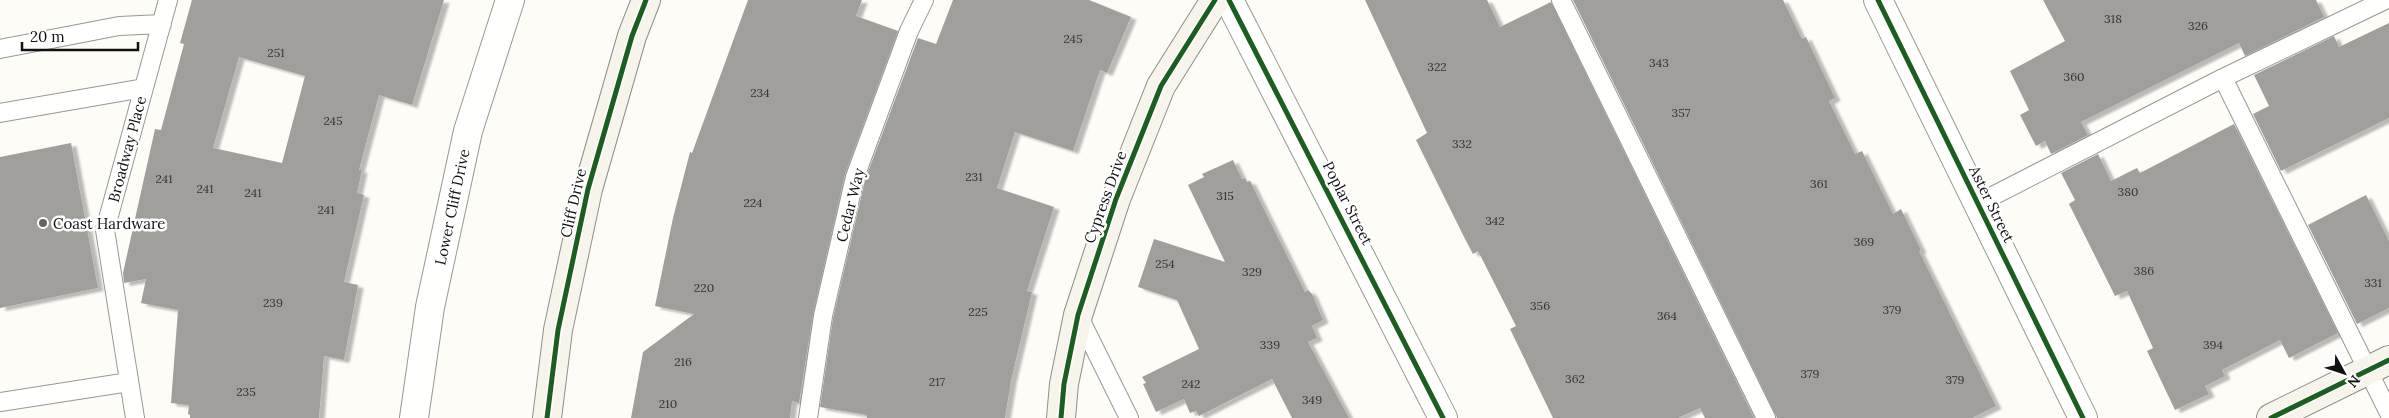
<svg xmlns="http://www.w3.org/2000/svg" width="2389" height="418" font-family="Lora,serif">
  <defs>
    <filter id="shadow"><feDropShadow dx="5.5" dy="3" stdDeviation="1" flood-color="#0004"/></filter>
  </defs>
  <rect width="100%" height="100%" fill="#fdfcf7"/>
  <path fill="#a19f9c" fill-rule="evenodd" filter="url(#shadow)" d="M192 0H444L412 105 379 95 359 170H362L357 193 364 195 344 282 358 285 344 360 324 356 319 418H190V415L188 414 189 405 171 403 178 310 141 303 146 279 124 283 123 273 155 129 161 130 184 44 180 43ZM239 57 305 76 282 163 213 148Z
    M748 0H862L856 16 898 31 845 174 813 314 799 403 792 401 790 418H631L643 352 694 314 655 306 673 218 690 152 692 153Z
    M953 0H1089L1131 17 1107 73 1100 70 1073 151 1015 132 997 188 1054 207 1027 291 1032 292 1011 381 1005 418H867V415L820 407 833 318 865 180 918 38 936 44Z
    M1365 0H1487L1500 27 1551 2 1754 418H1705L1700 408 1678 418H1553L1510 329 1516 326 1478 251 1473 254 1465 239 1416 140 1427 133Z
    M1573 0H1783L1802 39 1806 37 1835 98 1829 101 1855 154 1862 151 1893 214 1901 209 1921 250 1919 251 1996 406 1972 418H1777Z
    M2043 0H2316L2324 17 2245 56 2239 43 2081 122 2088 135 2051 154 2045 141 2036 146 2020 115 2029 110 2010 71 2065 41Z
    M2389 23V118L2281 171 2253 114 2269 106 2254 75 2334 36 2339 47Z
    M2234 124 2338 333 2289 358 2280 340 2222 370 2225 376 2205 386 2209 394 2175 410 2147 351 2153 348 2127 291 2115 296 2069 204 2075 200 2061 173 2098 154 2111 181 2137 168 2140 173Z
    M71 143 98 288 0 308V157Z
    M1233 160 1242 179 1245 178 1247 182 1250 181 1305 292 1308 290 1312 294 1323 320 1312 326 1317 338 1308 342 1349 418H1292L1272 379 1199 416 1196 411 1190 413 1184 399 1156 412 1143 384 1146 383 1142 377 1199 349 1177 300 1138 287 1154 239 1225 262 1188 185 1204 177 1202 174Z
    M2366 195 2389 241V308L2357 324 2308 225Z"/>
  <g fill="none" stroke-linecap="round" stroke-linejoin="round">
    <g stroke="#979795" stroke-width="20">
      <path id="lane" d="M1561 0 1766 418
        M0 49 119 26 162 24
        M2223 78 2389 413
        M0 113 144 88
        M1977 204 2223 78 2385 0
        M1078 315 1129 418
        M0 402 129 382
        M135 418 105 230 168 0
        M808 418 823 316 855 177 909 31 924 0"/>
    </g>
    <g stroke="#979795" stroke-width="30">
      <path id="street" d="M1229 0 1443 418
        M1878 0 2083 418
        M414 418 430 307 468 131 510 0"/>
    </g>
    <g stroke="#8e8d8b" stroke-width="30">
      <path id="secondary" d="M547 418 558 330 588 189 632 36 646 0
        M1061 418 1064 384 1078 315 1116 199 1161 86 1215 0
        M2271 418 2389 360"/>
    </g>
    <use href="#lane" stroke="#fffffe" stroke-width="18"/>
    <use href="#street" stroke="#fffffe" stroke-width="28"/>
    <use href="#secondary" stroke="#f6f4eb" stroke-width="28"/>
    <g stroke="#fff" stroke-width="8">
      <path id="cycleway" d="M1229 0 1443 418
        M1878 0 2083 418
        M547 418 558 330 588 189 632 36 646 0
        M1061 418 1064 384 1078 315 1116 199 1161 86 1215 0
        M2271 418 2389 360"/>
    </g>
    <use href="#cycleway" stroke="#1b5e20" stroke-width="5"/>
  </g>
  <circle fill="#646362" stroke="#fff" stroke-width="2" cx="43" cy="223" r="5"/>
  <g text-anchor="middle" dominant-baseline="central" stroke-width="5" stroke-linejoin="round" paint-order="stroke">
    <g font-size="12" fill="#353434">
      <text x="2113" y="18">318</text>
      <text x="2198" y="25">326</text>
      <text x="1073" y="38">245</text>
      <text x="276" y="52">251</text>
      <text x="1659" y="62">343</text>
      <text x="1437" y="66">322</text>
      <text x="2074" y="76">360</text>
      <text x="760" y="92">234</text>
      <text x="1681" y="112">357</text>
      <text x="333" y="120">245</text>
      <text x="1462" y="143">332</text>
      <text x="974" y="176">231</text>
      <text x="164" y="178">241</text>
      <text x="1819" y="183">361</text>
      <text x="205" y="188">241</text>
      <text x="2128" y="191">380</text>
      <text x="253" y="192">241</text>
      <text x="1225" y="195">315</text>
      <text x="753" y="202">224</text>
      <text x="326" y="209">241</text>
      <text x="1495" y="220">342</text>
      <text x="1864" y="241">369</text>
      <text x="1165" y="263">254</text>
      <text x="2144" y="270">386</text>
      <text x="1252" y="271">329</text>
      <text x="2373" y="282">331</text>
      <text x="704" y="287">220</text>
      <text x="273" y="302">239</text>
      <text x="1540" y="305">356</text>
      <text x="1892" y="309">379</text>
      <text x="978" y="311">225</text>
      <text x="1667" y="315">364</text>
      <text x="1270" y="344">339</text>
      <text x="2213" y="344">394</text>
      <text x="683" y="361">216</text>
      <text x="1810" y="373">379</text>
      <text x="1575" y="378">362</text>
      <text x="1955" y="379">379</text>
      <text x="937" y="381">217</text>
      <text x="1191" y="383">242</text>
      <text x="246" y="391">235</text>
      <text x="1312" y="399">349</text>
      <text x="668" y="403">210</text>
    </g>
    <g font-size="15" fill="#111" stroke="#fff">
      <text transform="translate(127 149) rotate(-75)">Broadway Place</text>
      <text transform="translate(1105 197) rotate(-70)">Cypress Drive</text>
      <text transform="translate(573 203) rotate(-77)">Cliff Drive</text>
      <text transform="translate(1348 203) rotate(63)">Poplar Street</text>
      <text transform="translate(1992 204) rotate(64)">Aster Street</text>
      <text transform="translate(850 205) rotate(-76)">Cedar Way</text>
      <text transform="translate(452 207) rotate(-78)">Lower Cliff Drive</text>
    </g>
    <g font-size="15" fill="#111" stroke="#fff" text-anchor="start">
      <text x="53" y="223">Coast Hardware</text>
    </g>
  </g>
  <g transform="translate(2344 373) rotate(130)" stroke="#ffffff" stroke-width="4" paint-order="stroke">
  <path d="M0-4L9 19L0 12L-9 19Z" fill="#111111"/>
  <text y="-8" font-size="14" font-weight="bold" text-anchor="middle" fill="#111111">N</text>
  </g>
  <path d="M22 42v8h116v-8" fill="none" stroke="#111111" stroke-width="2.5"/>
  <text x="30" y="42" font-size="15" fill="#111111" stroke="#ffffff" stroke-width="4" paint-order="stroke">20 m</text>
</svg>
